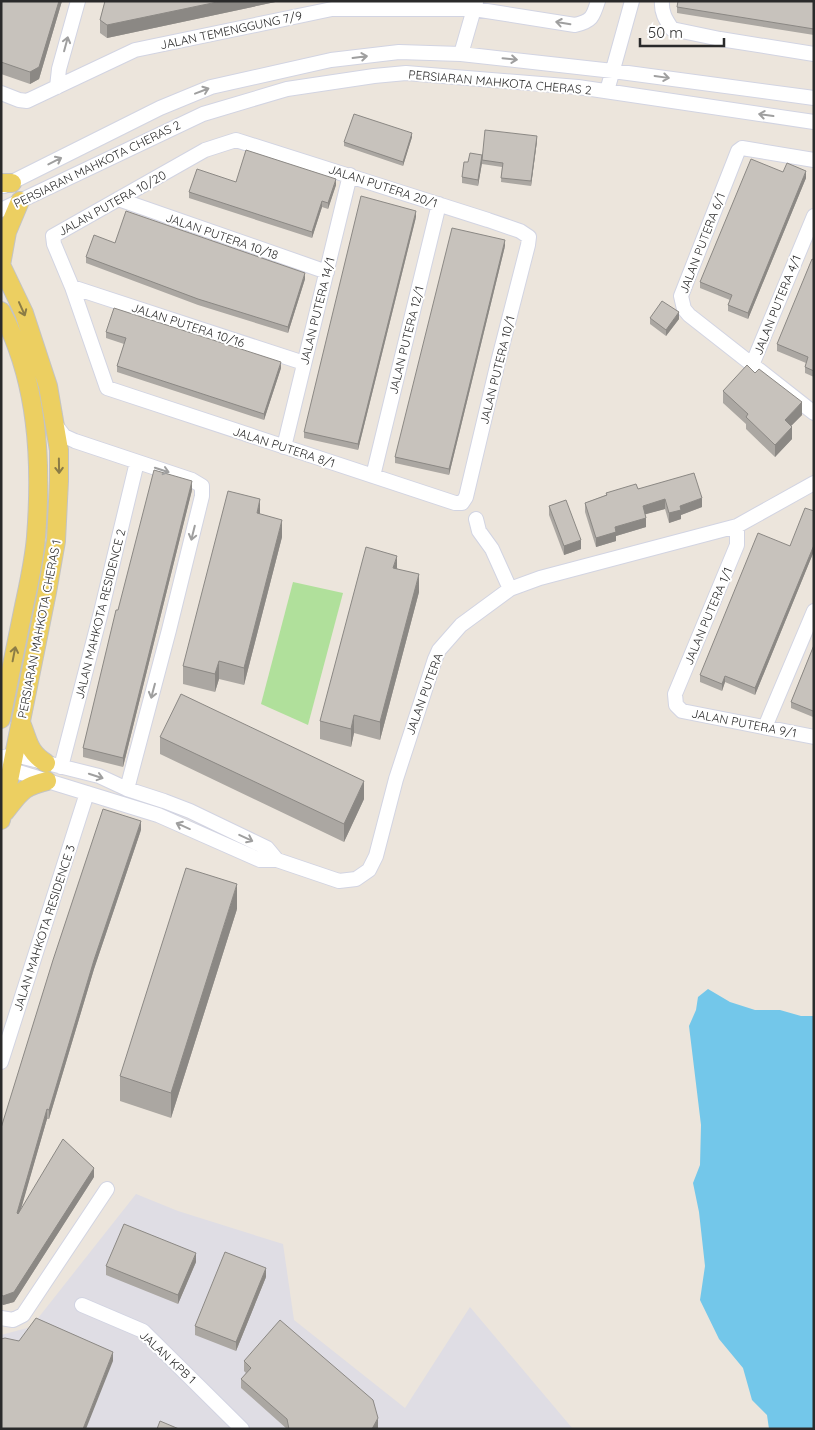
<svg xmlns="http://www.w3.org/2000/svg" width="815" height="1430" font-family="Quicksand,sans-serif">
  <rect width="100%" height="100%" fill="#ece5dc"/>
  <path fill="#dfdde4" d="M136 1194 178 1211 283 1244 294 1320 405 1408 470 1307 573 1429H1V1335L31 1327Z"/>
  <path fill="#b0e09b" d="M293 582 343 593 308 725 261 704Z"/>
  <path fill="#73c7ea" d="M708 989 730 1002 755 1010H780L801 1016H814V1429H769L767 1415 752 1400 743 1368 719 1339 700 1300 705 1266 699 1212 693 1183 700 1165 701 1125 689 1026 696 1010 698 997Z"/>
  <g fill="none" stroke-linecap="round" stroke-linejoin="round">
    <g stroke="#d2d4e2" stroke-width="16">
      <path id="minor" d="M662 1C661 13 666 20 672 29L720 39 814 54
        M461 54 476 2
        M57 87 59 69 78 1
        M607 91 632 1
        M1 93 19 100 27 101 135 50 332 9H474L575 25C592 21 593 17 598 1
        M236 140 488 220 520 231 529 237 528 245 498 362 466 497 462 503H455L107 388 72 287 54 244 53 236 205 150Z
        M814 160 742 148 738 151 681 296 684 309 689 315 814 413
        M4 186 160 108 211 87 331 60 399 52 461 54 613 71 814 98
        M118 199 327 272
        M1 210 203 114 287 89 374 76 406 73 578 87 814 122
        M72 287 304 363
        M752 365 814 216
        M55 424 64 436 75 441 192 480 202 486V496L169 630 127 789
        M284 447 350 175
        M373 476 439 204
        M476 519 479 531 492 549 510 589
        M737 526V545L675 694 676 705 682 711 814 737
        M765 727 814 611
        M4 757 15 755 99 776 127 789 164 801 190 811 267 848 277 860
        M1 764 12 770 158 815 260 860H277L339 881 356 879 369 870 376 856 396 779 435 659 439 650 461 625 510 589 540 578 737 526 814 483
        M61 767 101 612 137 462
        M1 1062 87 793
        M82 1305 143 1331 242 1429
        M1 1318 13 1320 23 1315 107 1189"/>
    </g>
    <g stroke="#c3c3c3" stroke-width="20">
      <path id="major" d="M1 183H12
        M1 265 24 313 48 386 59 450V481L56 541 47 592 1 820
        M1 265 7 232 20 201
        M1 311C38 380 42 461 36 537 34 562 28 587 23 611 16 647 8 683 1 719
        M22 725C29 743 29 752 46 763
        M5 812C21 792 22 787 47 781"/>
    </g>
    <use href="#minor" stroke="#fff" stroke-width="14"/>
    <use href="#major" stroke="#eccf61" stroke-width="18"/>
  </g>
  <path fill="#aba7a2" d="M1 1H62L39 79 30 84 1 74Z
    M105 1H280L107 38 100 33V20Z
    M814 1V35L677 13V7Z
    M412 137 403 166 344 146V142Z
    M537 141 531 186 501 182 502 167 482 164V163L478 186 462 183V177L468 162 482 155Z
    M783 172 806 178 748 319 728 311V305L730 300 700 288V282Z
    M236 182 336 185 328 209 322 207 312 238 189 198V192Z
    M416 217 358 450 304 438V432Z
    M505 246 449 475 395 463V457Z
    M86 257 305 279 288 333 198 305 86 263Z
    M814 260V377L805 373V367L806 363 777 351V344Z
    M650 318 679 319 666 336 650 324Z
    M106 332 281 368 264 420 117 372V366L124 344 106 338Z
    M723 391 802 415 791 426 792 439 775 457 746 429V424L723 403Z
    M638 489 702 507 681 515V519L669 523 665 509 645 514 646 527 616 536V541L596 547 585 512V503L606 495V493Z
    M192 490 123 767 83 757V748L118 610Z
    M549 506 581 549 564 555 549 515Z
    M814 511V551L755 695 725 682 722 691 700 682V675Z
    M260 514 282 537 244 685 219 679 215 692 183 684V666Z
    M397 568 419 592 380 740 354 733 351 747 320 739V721Z
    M814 645V716L813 717 791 708V702Z
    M160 737 364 799 344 842 160 754Z
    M141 830 94 969 49 1119H47L20 1211 94 1177 14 1302 3 1305 1 1304V1128L11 1099Z
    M237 909 171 1118 120 1101V1076Z
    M196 1262 178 1304 106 1275V1266Z
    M266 1277 236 1351 195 1335V1326Z
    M244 1361 378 1428 377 1429H287L241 1388V1379L246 1373 244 1371Z"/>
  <path fill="#8b8884" d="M59 1H62L39 79 30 84V72Z
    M222 1H280L107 38V25Z
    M412 133V137L403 166V162Z
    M537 136V141L531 186V181Z
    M482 155V163L478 186V180Z
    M806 171V178L748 319V313Z
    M336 179V185L328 209V203Z
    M322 201V207L312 238V232Z
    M416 211V217L358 450V444Z
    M505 240V246L449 475V469Z
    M305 273V279L288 333V327Z
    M679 312V319L666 336V330Z
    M281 362V368L264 420V414Z
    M802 402V415L785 432V420Z
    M792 427V439L775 457V445Z
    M192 481V490L123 767V758Z
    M702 498V507L681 515V519L669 523V513L680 506Z
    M260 499V517L257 513Z
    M665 499V509L643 515V506Z
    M646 518V527L616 536V541L596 547V538L615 527Z
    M282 520V537L244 685V668Z
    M581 540V549L564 555V546Z
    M814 545V551L755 695V688Z
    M397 556V573L393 568Z
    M419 574V592L380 740V722Z
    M219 661V679L215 692V674Z
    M725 676V682L722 691V684Z
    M354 715V733L351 747V729Z
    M364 781V799L344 842V824Z
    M141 821V830L94 969 49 1119V1110L94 960Z
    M237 884V909L171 1118V1093Z
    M47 1109V1119L17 1223V1213Z
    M94 1168V1177L14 1302 3 1305V1296Z
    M196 1253V1262L178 1304V1295Z
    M266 1268V1277L236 1351V1342Z
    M113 1352V1361L86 1429H83Z
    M378 1418V1428L377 1429H372Z"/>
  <path fill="#c7c2bc" stroke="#8b8884" d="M1 1H59L39 67 30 72 1 62Z
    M105 1H222L107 25 100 20Z
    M678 1H814V29L677 7Z
    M354 114 412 133 403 162 344 142Z
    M485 130 537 136 531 181 501 178 503 163 482 160Z
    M246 150 336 179 328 203 322 201 312 232 189 192 197 169 236 182Z
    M470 153 482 155 478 180 462 177 464 162H468Z
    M751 159 783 172 787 163 806 171 748 313 728 305 732 295 700 282Z
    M361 196 416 211 358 444 304 432Z
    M126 211 305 273 288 327 198 299 86 257 94 235 115 243Z
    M452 228 505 240 449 469 395 457Z
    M812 259 814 260V371L805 367 808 357 777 344Z
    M662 301 679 312 666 330 650 318Z
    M114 308 281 362 264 414 117 366 126 338 106 332Z
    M747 365 755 373 759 369 802 402 785 420 792 427 775 445 746 417 748 414 723 391Z
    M154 470 192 481 123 758 83 748 116 610H118Z
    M694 473 702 498 680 506 681 510 669 513 665 499 643 506 646 518 615 527 616 532 596 538 585 503 607 495 606 493 636 484 638 489Z
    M228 491 260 499 257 513 282 520 244 668 219 661 215 674 183 666Z
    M566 500 581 540 564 546 549 506Z
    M805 508 814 511V545L755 688 725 676 722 684 700 675 758 533 790 546Z
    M366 547 397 556 393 568 419 574 380 722 354 715 351 729 320 721Z
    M814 645V710L813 711 791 702Z
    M181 694 364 781 344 824 160 737Z
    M103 809 141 821 94 960 49 1110 47 1109 17 1213 18 1214 63 1139 94 1168 14 1292 3 1296 1 1295V1128L53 960Z
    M186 868 237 884 171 1093 120 1076Z
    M124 1224 196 1253 178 1295 106 1266Z
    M225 1252 266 1268 236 1342 195 1326Z
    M36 1318 113 1352 83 1429H1V1339L5 1338 19 1341Z
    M280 1320 373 1400 378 1418 372 1429H289L287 1419 241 1379 251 1368 244 1361Z
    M160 1421 179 1429H157Z"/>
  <defs><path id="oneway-shaft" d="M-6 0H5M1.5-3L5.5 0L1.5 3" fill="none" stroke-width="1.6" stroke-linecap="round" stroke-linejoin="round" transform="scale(1.25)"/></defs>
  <g stroke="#9f9f9f">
    <use href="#oneway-shaft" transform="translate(563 23) rotate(-171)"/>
    <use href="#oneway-shaft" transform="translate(66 44) rotate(-75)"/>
    <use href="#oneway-shaft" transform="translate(360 57) rotate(-7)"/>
    <use href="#oneway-shaft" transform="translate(510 59) rotate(6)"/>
    <use href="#oneway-shaft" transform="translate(662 77) rotate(8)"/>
    <use href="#oneway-shaft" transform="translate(202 91) rotate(-21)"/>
    <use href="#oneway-shaft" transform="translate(766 115) rotate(-172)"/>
    <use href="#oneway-shaft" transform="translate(55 161) rotate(-27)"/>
    <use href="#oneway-shaft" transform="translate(162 470) rotate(18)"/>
    <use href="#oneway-shaft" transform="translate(193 533) rotate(104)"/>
    <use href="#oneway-shaft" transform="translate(153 691) rotate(105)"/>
    <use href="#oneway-shaft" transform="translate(96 776) rotate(18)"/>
    <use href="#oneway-shaft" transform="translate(183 826) rotate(-156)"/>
    <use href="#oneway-shaft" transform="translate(246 838) rotate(25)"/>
  </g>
  <g stroke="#8b7c46">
    <use href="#oneway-shaft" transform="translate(22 309) rotate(66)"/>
    <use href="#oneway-shaft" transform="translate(59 466) rotate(89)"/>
    <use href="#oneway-shaft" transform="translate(14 654) rotate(-79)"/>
  </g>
  <g text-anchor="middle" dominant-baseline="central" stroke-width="4" stroke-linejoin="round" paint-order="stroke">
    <g font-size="12" fill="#2a2a2a" stroke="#fff">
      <text transform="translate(231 30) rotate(-12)">JALAN TEMENGGUNG 7/9</text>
      <text transform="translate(500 82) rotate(5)">PERSIARAN MAHKOTA CHERAS 2</text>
      <text transform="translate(97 164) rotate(-26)">PERSIARAN MAHKOTA CHERAS 2</text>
      <text transform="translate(383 186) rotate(18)">JALAN PUTERA 20/1</text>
      <text transform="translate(112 203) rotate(-29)">JALAN PUTERA 10/20</text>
      <text transform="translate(222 236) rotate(19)">JALAN PUTERA 10/18</text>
      <text transform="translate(702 243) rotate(-69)">JALAN PUTERA 6/1</text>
      <text transform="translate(777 305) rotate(-68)">JALAN PUTERA 4/1</text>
      <text transform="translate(317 311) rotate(-76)">JALAN PUTERA 14/1</text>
      <text transform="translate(188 325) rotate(18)">JALAN PUTERA 10/16</text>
      <text transform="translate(406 340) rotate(-76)">JALAN PUTERA 12/1</text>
      <text transform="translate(497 370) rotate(-76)">JALAN PUTERA 10/1</text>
      <text transform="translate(284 447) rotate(18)">JALAN PUTERA 8/1</text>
      <text transform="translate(100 614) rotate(-76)">JALAN MAHKOTA RESIDENCE 2</text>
      <text transform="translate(708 616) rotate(-67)">JALAN PUTERA 1/1</text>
      <text transform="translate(39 629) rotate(-79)">PERSIARAN MAHKOTA CHERAS 1</text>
      <text transform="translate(424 694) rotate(-70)">JALAN PUTERA</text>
      <text transform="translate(744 723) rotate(11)">JALAN PUTERA 9/1</text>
      <text transform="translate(44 928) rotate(-72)">JALAN MAHKOTA RESIDENCE 3</text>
      <text transform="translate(168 1357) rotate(43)">JALAN KPB 1</text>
    </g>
  </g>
  <rect width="815" height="1430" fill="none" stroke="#2a2a2a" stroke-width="5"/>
  <path d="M640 38v8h84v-8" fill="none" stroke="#2a2a2a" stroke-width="2.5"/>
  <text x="648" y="38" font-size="15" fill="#2a2a2a" stroke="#ffffff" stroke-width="4" paint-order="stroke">50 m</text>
</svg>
